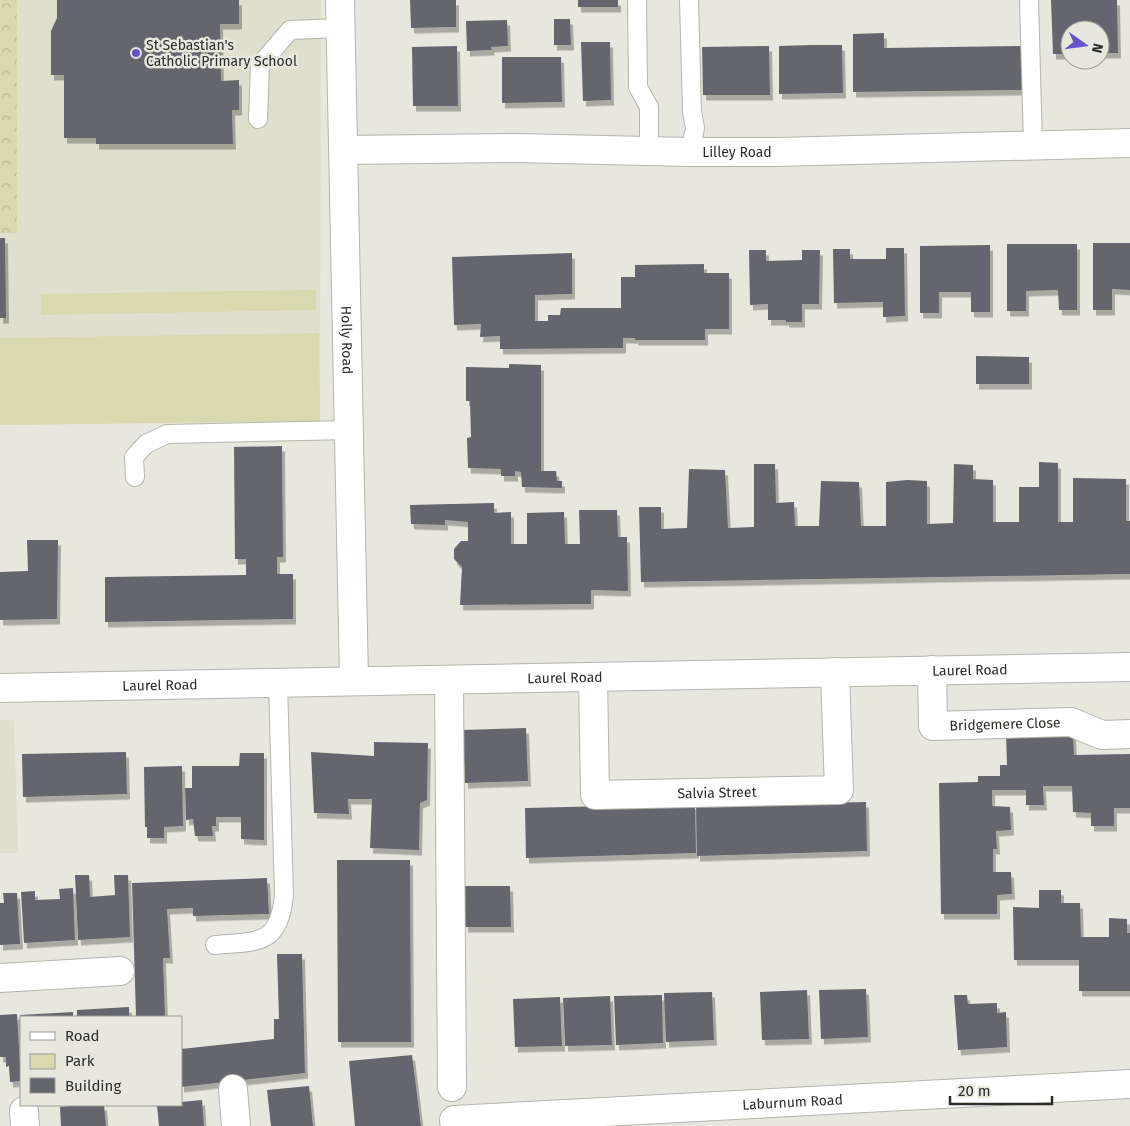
<svg xmlns="http://www.w3.org/2000/svg" width="1130" height="1126" font-family="'Fira Sans',sans-serif">
  <defs>
    <pattern id="forest-crowns" width="20" height="18" patternUnits="userSpaceOnUse" patternTransform="scale(1.25)"><rect width="20" height="18" fill="#d8d9af"/><path d="M2 6a3 3 0 1 1 6 0M12 15a3 3 0 1 1 6 0" fill="none" stroke="#baba97"/></pattern>
    <filter id="shadow"><feDropShadow dx="3" dy="5.5" stdDeviation="0" flood-color="#0004"/></filter>
  </defs>
  <rect width="100%" height="100%" fill="#e7e7dd"/>
  <path fill="#dedfcd" d="M17 0H321L320 421 0 425V233H17Z
    M0 720H14L18 853H0Z"/>
  <path fill="url(#forest-crowns)" d="M0 0H17V233H0Z"/>
  <path fill="#d8d9af" d="M316 290V310L41 315V294Z
    M319 333 320 421 0 425V338Z"/>
  <path fill="#65656e" filter="url(#shadow)" d="M57 0H239V24H220L221 81 239 80V110H232L233 144H96V138H64V75H51V31L57 18Z
    M410 0H456V27L411 28Z
    M578 0H618V7H578Z
    M1051 0H1117L1118 53H1100V30H1070V54H1053Z
    M554 19H570L571 45H554Z
    M507 20 508 46 491 47 492 50 467 51 466 21Z
    M884 33V48L1024 46 1025 90 853 92V34Z
    M581 42H610L611 100 583 101Z
    M812 45H842L843 93 779 94V46Z
    M457 46 458 106H413L412 47Z
    M769 46 770 95H703L702 47Z
    M502 57H561L562 102 502 103Z
    M0 238H5L6 318H0Z
    M1093 243H1130V290L1112 289V310H1093Z
    M1007 244H1077V310H1059L1058 290 1026 291V311H1007Z
    M990 245V312H971V292H939V313H920V246Z
    M886 248H904L905 316 883 317V302L834 303 833 249H850V259H886Z
    M749 250H766V261L802 260V250H820L819 304H802V322H786V320H768V304L750 305Z
    M572 253V294L535 295V321H548V315H560L561 308H621V277H635V265L704 264V273H729V329H705V340H635V338H623V348L500 349V336L480 337 481 324 454 325 452 257Z
    M976 356 1029 357V384H976Z
    M509 364 541 365V471H556L557 481H562V488L522 487 521 472 515 471V476H501V469L468 468 467 438 471 437 470 401H466V367L509 368Z
    M282 446 283 557H277V574H293V619L105 622V577L246 575V559H235L234 447Z
    M1039 462 1058 463V522H1073V478L1126 479V521H1130V574L641 582 639 507H661V529L687 528 689 469 725 470 728 528 754 527V464H775L776 503 794 502 795 526H819L821 481 859 482 861 526H886V482L907 480 927 481V524L953 523 954 464 973 465V479L993 480V522H1019V487H1039Z
    M494 503V513L511 512V544H527V513L564 512 565 544H580L579 510H617L618 537H627L628 591 591 590V604L460 605 462 567 454 559V549L461 541H468V522L445 520V525L411 524 410 505Z
    M27 540H58L57 619 0 620V572L28 571Z
    M526 728 528 781 465 783 463 730Z
    M1006 733H1073L1074 755 1130 754V808H1114V826H1091V813L1073 812 1072 786H1043L1044 805H1026V790H992V806L1010 807 1011 830 996 831 997 849H993V872H1011L1012 894 997 895V914H941L939 783 978 782V776H1000V765H1007Z
    M374 742 428 743 427 800 420 803 419 850 370 848 372 799H348L349 814 314 813 311 752 374 756Z
    M126 752 127 794 23 797 22 754Z
    M240 753H264V840L241 839V817H216V826H212L213 836H195L193 819 186 820 185 788H192V766H239Z
    M182 766 183 826 164 827V838H147V827H145L144 767Z
    M866 802 867 851 697 856 696 806Z
    M695 804 696 853 526 858 525 808Z
    M337 860H410L411 1042H338Z
    M75 875H89L90 897 115 895 114 875H128L130 937 78 940Z
    M267 878 269 914 193 916V908L167 909 170 958H163L165 1017H136L132 883Z
    M465 886H510L511 927H465Z
    M73 888 75 940 24 943 21 892 35 891V900L60 899 59 889Z
    M1039 890H1061V903H1080L1081 937H1109V918L1127 919V933H1130V991H1079V960H1014L1013 907 1039 908Z
    M3 893H17L20 944 0 945V903H4Z
    M277 954H302L305 1073 181 1087V1049L274 1039V1019H279Z
    M866 989 868 1037 821 1039 819 990Z
    M807 990 809 1039 762 1040 760 992Z
    M712 992 714 1040 666 1042 664 993Z
    M662 995 663 1043 616 1045 614 996Z
    M954 995H967L968 1004 997 1003V1013L1006 1012 1007 1047 958 1050Z
    M610 996 612 1045 565 1046 563 998Z
    M560 997 562 1046 515 1047 513 999Z
    M129 1007V1017H77V1010Z
    M73 1012V1017H21L20 1015Z
    M17 1014 21 1081 10 1082 9 1066 6 1067V1057H0V1015Z
    M412 1055 421 1126H355L349 1061Z
    M309 1086 313 1126H271L267 1090Z
    M202 1100 204 1126H159L157 1105H181V1102Z
    M79 1105H104L106 1126H61L60 1107Z"/>
  <g fill="none" stroke-linecap="round" stroke-linejoin="round">
    <g stroke="#b4b5ab" stroke-width="20">
      <path id="lane" d="M637 0 638 87 649 107V151
        M689 0 692 112 695 128 690 152
        M1029 0 1033 146
        M258 119 260 65 290 30 340 28
        M135 477 134 457 146 444 167 434 350 430
        M215 945C258 941 279 946 284 895L278 683"/>
    </g>
    <g stroke="#b4b5ab" stroke-width="30">
      <g id="street">
        <path id="s1" d="M340 0 354 680"/>
        <path id="s2" d="M343 150 516 148 690 152H778L1130 143"/>
        <path id="s3" d="M932 670 933 726 1071 722 1102 735 1130 734"/>
        <path id="s4" d="M593 677 595 795 839 790 835 672"/>
        <path d="M449 680 452 1087"/>
        <path id="s5" d="M0 688 1130 667"/>
        <path d="M0 978 120 971"/>
        <path d="M233 1089 236 1126"/>
        <path d="M24 1111 25 1126"/>
        <path id="s6" d="M455 1126 454 1120 1130 1084"/>
      </g>
    </g>
    <use href="#lane" stroke="#fff" stroke-width="18"/>
    <use href="#street" stroke="#fff" stroke-width="28"/>
  </g>
  <circle fill="#6551ca" stroke="#e7e7dd" stroke-width="2" cx="136" cy="53" r="5"/>
  <g text-anchor="middle" dominant-baseline="central" stroke-width="5" stroke-linejoin="round" paint-order="stroke">
    <g font-size="14" fill="#2c2c28" stroke="#e7e7dd" text-anchor="start">
      <text x="146" y="45">St Sebastian's<tspan x="146" dy="16">Catholic Primary School</tspan></text>
    </g>
    <g font-size="14" fill="#2c2c28" stroke="#e7e7dd">
      <text stroke="none"><textPath href="#s2" startOffset="394">Lilley Road</textPath></text>
      <text stroke="none"><textPath href="#s1" startOffset="340">Holly Road</textPath></text>
      <text stroke="none"><textPath href="#s5" startOffset="970">Laurel Road</textPath></text>
      <text stroke="none"><textPath href="#s5" startOffset="565">Laurel Road</textPath></text>
      <text stroke="none"><textPath href="#s5" startOffset="160">Laurel Road</textPath></text>
      <text stroke="none"><textPath href="#s3" startOffset="128">Bridgemere Close</textPath></text>
      <text stroke="none"><textPath href="#s4" startOffset="240">Salvia Street</textPath></text>
      <text stroke="none"><textPath href="#s6" startOffset="345">Laburnum Road</textPath></text>
    </g>
  </g>
  <rect x="20" y="1016" width="162" height="90" fill="#e7e7dd" stroke="#9c9c95"/>
  <rect x="30" y="1032" width="25" height="8" fill="#ffffff" stroke="#9c9c95"/>
  <text x="65" y="1041" font-size="15" fill="#2c2c28">Road</text>
  <rect x="30" y="1054" width="25" height="15" fill="#d8d9af" stroke="#9c9c95"/>
  <text x="65" y="1066" font-size="15" fill="#2c2c28">Park</text>
  <rect x="30" y="1078" width="25" height="15" fill="#65656e" stroke="#9c9c95"/>
  <text x="65" y="1091" font-size="15" fill="#2c2c28">Building</text>
  <g transform="translate(1085 45) rotate(104)"><circle r="24" fill="#e7e7dd" stroke="#9c9c95"/>
  <path d="M0-4L9 19L0 12L-9 19Z" fill="#6551ca"/>
  <text y="-8" font-size="14" font-weight="bold" text-anchor="middle" fill="#2c2c28">N</text>
  </g>
  <path d="M950 1096v8h102v-8" fill="none" stroke="#2c2c28" stroke-width="2.5"/>
  <text x="958" y="1096" font-size="15" fill="#2c2c28" stroke="#e7e7dd" stroke-width="4" paint-order="stroke">20 m</text>
</svg>
